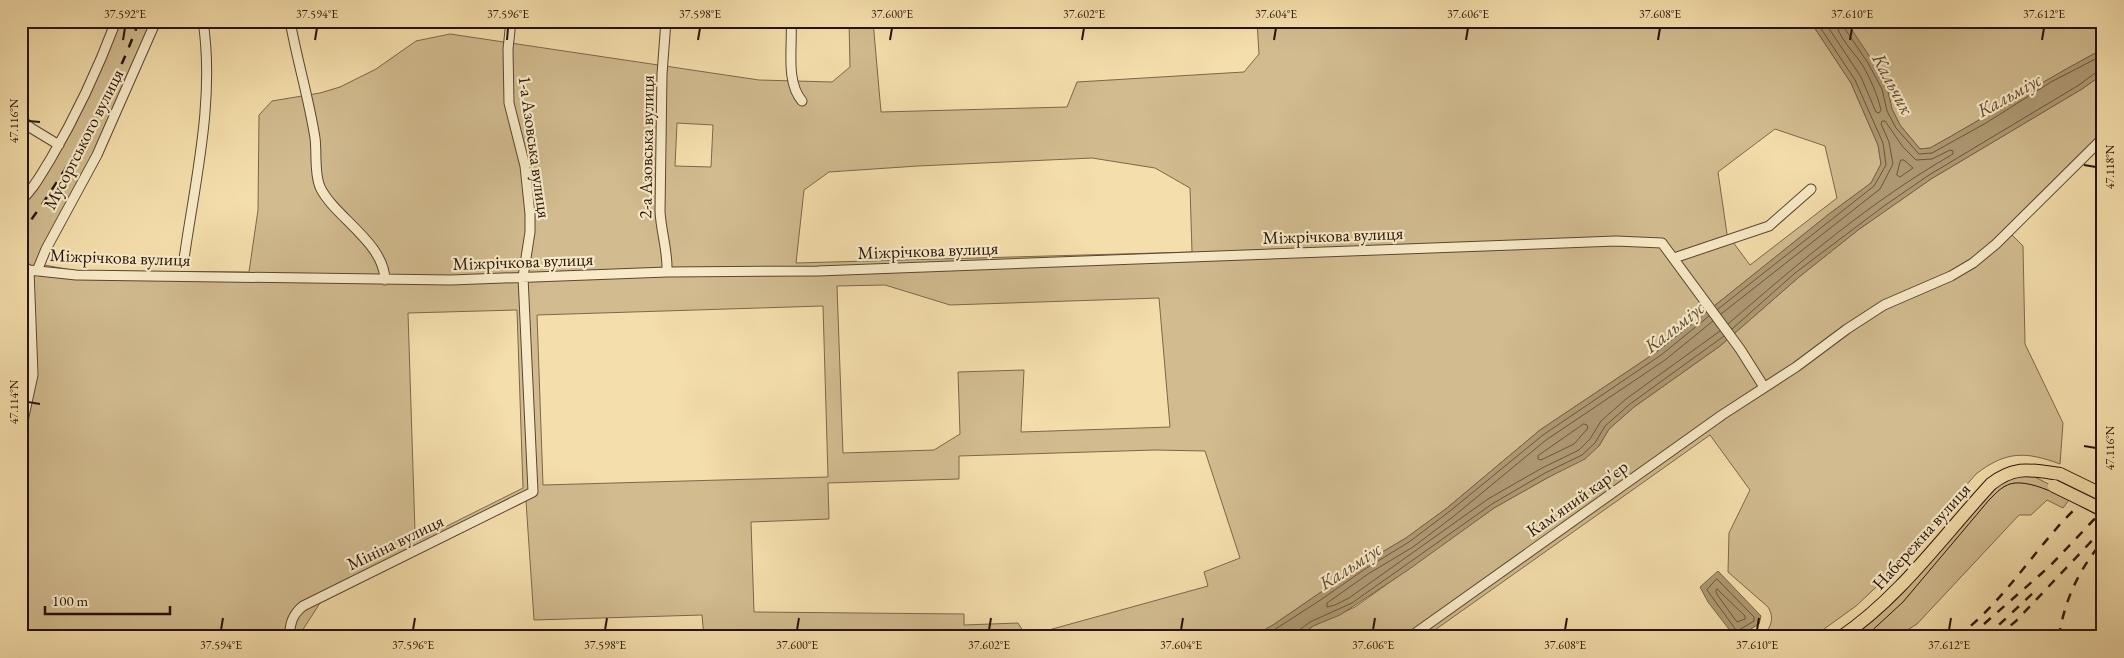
<svg xmlns="http://www.w3.org/2000/svg" width="2124" height="658" font-family="'EB Garamond',serif">
  <rect width="100%" height="100%" fill="#f4deab"/>
  <filter id="stains"><feTurbulence type="fractalNoise" baseFrequency=".004" numOctaves="4"/><feColorMatrix values="0 0 0 0 .2 0 0 0 0 .09 0 0 0 0 .02 0 0 0 .5 -.17"/></filter>
  <radialGradient id="worn" r=".72"><stop offset=".6" stop-color="#630" stop-opacity="0"/><stop offset="1" stop-color="#630" stop-opacity=".3"/></radialGradient>
  <path fill="#d1bb8f" stroke="#7c674a" fill-rule="evenodd" d="M119 21H156L145 56 39 264 77 271 249 272 258 210 259 115 272 101 320 93 340 87 376 69 416 41 450 34 759 80 832 82 850 67 849 21H873L881 112 1067 107 1077 82 1244 72 1259 54 1257 21H1810L1851 83 1878 145 1881 164 1871 183 1829 214 1658 351 1540 430 1447 508 1406 538 1362 564 1273 625 1252 637H704L702 615 534 620 526 501 320 603 302 631V637H21V406L27 378V355L21 352V204C35 192 43 177 53 161 80 117 101 70 119 21ZM677 123 713 125 711 167 675 166ZM1775 129 1825 146 1837 198 1750 265 1727 234 1718 172ZM1092 158 1155 168 1190 188 1192 252 796 263 804 190 829 172 918 166ZM885 285 950 305 1159 298 1170 427 1021 432 1024 370 958 372 960 434 934 450 843 453 837 286ZM823 306 828 477 543 485 537 315ZM517 310 523 488 419 540 415 532 408 313ZM1155 450 1205 451 1240 558 1204 572 1208 586 1045 631H1023L1018 623 964 625V614L754 612 751 522 829 519 828 483 959 479V456Z
    M1846 21H2103V49C2044 80 1988 116 1930 148L1920 149 1900 125 1892 109 1887 87Z
    M2103 74V144L2012 235 2023 246 2025 344 2063 423 2060 464C2025 451 2006 451 1976 474L1889 575 1856 606 1813 637H1761C1771 629 1775 618 1768 607L1728 572 1729 533 1750 490 1710 435 1425 637H1298L1313 626 1355 607 1494 508 1563 469 1599 446 1609 429 1634 407 1720 346 1799 277 1858 230 1931 179 2082 89Z
    M2031 475 2072 496 2063 508 2047 500 2031 515H2019L1917 624 1896 637H1848L2001 480Z"/>
  <path fill="#ae9973" stroke="#786347" d="M1810 21H1846L1872 60 1887 87 1892 109 1900 125 1920 149 1930 148C1988 116 2044 80 2103 49V74L2082 89 1931 179 1858 230 1799 277 1720 346 1634 407 1609 429 1599 446 1585 459 1547 478 1494 508 1408 570 1340 615 1313 626 1298 637H1252L1273 625 1362 564 1406 538 1447 508 1540 430 1658 351 1829 214 1871 183 1881 164 1878 145 1851 83Z
    M1718 571 1761 616 1759 624 1738 637H1735L1708 602 1700 587Z"/>
  <g fill="none" stroke-linecap="round" stroke-linejoin="round">
    <path stroke="#6a563c" stroke-width="1" d="M1824 21 1861 77 1876 112 1879 113 1881 110C1877 94 1871 80 1863 66 1855 53 1837 37 1836 21
      M1842 21 1843 26 1868 63 1882 89 1887 111 1896 128 1919 154 1932 153 1986 123 2051 82 2103 55
      M1901 160H1904L1913 168 1900 177 1897 175Z
      M1718 309 1874 186 1886 165 1883 143 1855 80 1816 21
      M1721 314 1880 189 1893 164 1889 142 1881 124 1882 121H1885L1903 147 1916 160 1932 159 1950 150 1953 151V154C1871 201 1800 262 1728 324
      M1713 321 1665 360 1546 440 1454 516 1413 547 1368 574 1327 603V607L1335 605 1349 598 1488 499 1542 468 1579 450 1590 439 1601 421 1626 399 1720 331
      M1732 329 1795 273 1884 206 1929 175 2079 85 2098 71H2103
      M1584 424 1587 425 1588 428 1574 444 1541 460 1538 459V456Z
      M1717 579 1754 617V621L1739 630H1736L1707 590Z
      M1717 589 1745 616V619L1737 622 1718 596 1716 592Z
      M1263 637 1319 601 1365 569 1409 542 1450 511 1543 435 1661 355 1709 316
      M1296 637 1298 631 1310 622 1352 603 1492 504 1545 473 1582 455 1595 443 1605 426 1630 404 1724 336"/>
    <g stroke="#5a462f" stroke-width="11">
      <path id="minor" d="M290 21C297 60 309 99 315 138 317 153 314 173 320 187 334 217 384 242 385 280
        M666 21 662 74 660 211C661 232 668 251 667 272
        M791 21C793 46 785 81 802 101
        M21 119 31 128 59 145
        M21 200C34 189 41 174 50 160 76 116 98 69 116 21
        M1674 258 1769 226 1811 189
        M184 259C195 181 215 100 203 21
        M21 265 29 270 76 275 451 280 667 272 818 271 1616 241 1662 243 1740 349 1764 387
        M37 271 46 249 97 155 156 21
        M21 430 33 375 29 270
        M290 637C289 623 293 614 303 606L533 492 523 277 530 232V214L525 166 509 103 508 49 511 21
        M1410 637 1722 415 1796 367 1847 329 1884 305 1951 276 1973 263 1996 244 2103 138"/>
    </g>
    <g stroke="#271306" stroke-width="14">
      <path id="highway" d="M1841 637C1901 596 1942 537 1991 484 2015 465 2031 470 2060 474"/>
    </g>
    <use href="#minor" stroke="#f8eac8" stroke-width="9"/>
    <use href="#highway" stroke="#f4deab" stroke-width="12"/>
    <path stroke="#271306" stroke-width="1" d="M1865 637 1903 602 1989 500C1997 492 2004 484 2015 483 2041 481 2080 507 2103 518"/>
    <path stroke="#271306" stroke-width="2.5" stroke-dasharray="9 9" stroke-linecap="butt" d="M21 234C69 168 111 98 139 21
      M1984 624 2050 566 2103 510
      M1957 637C1997 607 2023 567 2056 529 2070 512 2090 497 2103 478
      M1986 637 2033 593
      M1997 637 2016 621 2103 529
      M2059 637C2064 601 2079 569 2103 541"/>
    <g stroke="#271306" stroke-width="14" stroke-linecap="butt">
      <path id="highway-bridge" d="M2060 474 2103 495
        M2054 486 2103 510"/>
    </g>
    <use href="#highway-bridge" stroke="#f4deab" stroke-width="12"/>
  </g>
  <path fill="none" stroke="#271306" stroke-width="2" d="M123 40 125 28M315 40 317 28M507 40 508 28M698 40 700 28M890 40 892 28M1082 40 1084 28M1274 40 1276 28M1466 40 1468 28M1658 40 1660 28M1850 40 1852 28M2042 40 2044 28M28 121 40 122M2084 165 2096 167M28 402 40 404M2084 446 2096 448M221 630 223 618M413 630 415 618M605 630 607 618M797 630 799 618M989 630 991 618M1181 630 1183 618M1373 630 1375 618M1565 630 1567 618M1757 630 1759 618M1949 630 1951 618"/>
  <g text-anchor="middle" dominant-baseline="central" stroke-width="4.5" stroke-linejoin="round" paint-order="stroke">
    <g font-size="18" fill="#271306" stroke="#f8eac8">
      <text transform="translate(83 139) rotate(-63)">Мусоргського вулиця</text>
      <text transform="translate(535 147) rotate(82)">1-а Азовська вулиця</text>
      <text transform="translate(646 147) rotate(-89)">2-а Азовська вулиця</text>
      <text transform="translate(1333 235) rotate(-2)">Міжрічкова вулиця</text>
      <text transform="translate(928 250) rotate(-2)">Міжрічкова вулиця</text>
      <text transform="translate(120 257) rotate(2)">Міжрічкова вулиця</text>
      <text transform="translate(523 261) rotate(-2)">Міжрічкова вулиця</text>
      <text transform="translate(1577 498) rotate(-35)">Кам'яний кар'єр</text>
      <text transform="translate(1921 536) rotate(-48)">Набережна вулиця</text>
      <text transform="translate(395 542) rotate(-26)">Мініна вулиця</text>
    </g>
    <g font-size="19" font-style="italic" fill="#5d4932" stroke="#f8eac8">
      <text transform="translate(1893 84) rotate(62)">Кальчик</text>
      <text transform="translate(2009 95) rotate(-29)">Кальміус</text>
      <text transform="translate(1674 327) rotate(-38)">Кальміус</text>
      <text transform="translate(1350 566) rotate(-33)">Кальміус</text>
    </g>
  </g>
  <rect width="2124" height="658" fill="none" stroke="#f4deab" stroke-width="55"/>
  <path d="M45 606v8h125v-8" fill="none" stroke="#271306" stroke-width="2.5"/>
  <text x="52" y="606" font-size="15" fill="#271306" stroke="#f8eac8" stroke-width="4" paint-order="stroke">100 m</text>
  <rect x="28" y="28" width="2068" height="602" fill="none" stroke="#271306" stroke-width="2"/>
  <g font-size="12" text-anchor="middle" fill="#271306">
    <text x="125" y="18">37.592°E</text>
    <text x="317" y="18">37.594°E</text>
    <text x="508" y="18">37.596°E</text>
    <text x="700" y="18">37.598°E</text>
    <text x="892" y="18">37.600°E</text>
    <text x="1084" y="18">37.602°E</text>
    <text x="1276" y="18">37.604°E</text>
    <text x="1468" y="18">37.606°E</text>
    <text x="1660" y="18">37.608°E</text>
    <text x="1852" y="18">37.610°E</text>
    <text x="2044" y="18">37.612°E</text>
    <text transform="translate(14 121) rotate(-90)" y="4">47.116°N</text>
    <text transform="translate(2110 167) rotate(-90)" y="4">47.118°N</text>
    <text transform="translate(14 402) rotate(-90)" y="4">47.114°N</text>
    <text transform="translate(2110 448) rotate(-90)" y="4">47.116°N</text>
    <text x="221" y="649">37.594°E</text>
    <text x="413" y="649">37.596°E</text>
    <text x="605" y="649">37.598°E</text>
    <text x="797" y="649">37.600°E</text>
    <text x="989" y="649">37.602°E</text>
    <text x="1181" y="649">37.604°E</text>
    <text x="1373" y="649">37.606°E</text>
    <text x="1565" y="649">37.608°E</text>
    <text x="1757" y="649">37.610°E</text>
    <text x="1949" y="649">37.612°E</text>
  </g>
  <rect width="100%" height="100%" filter="url(#stains)"/>
  <rect width="100%" height="100%" fill="url(#worn)"/>
</svg>
